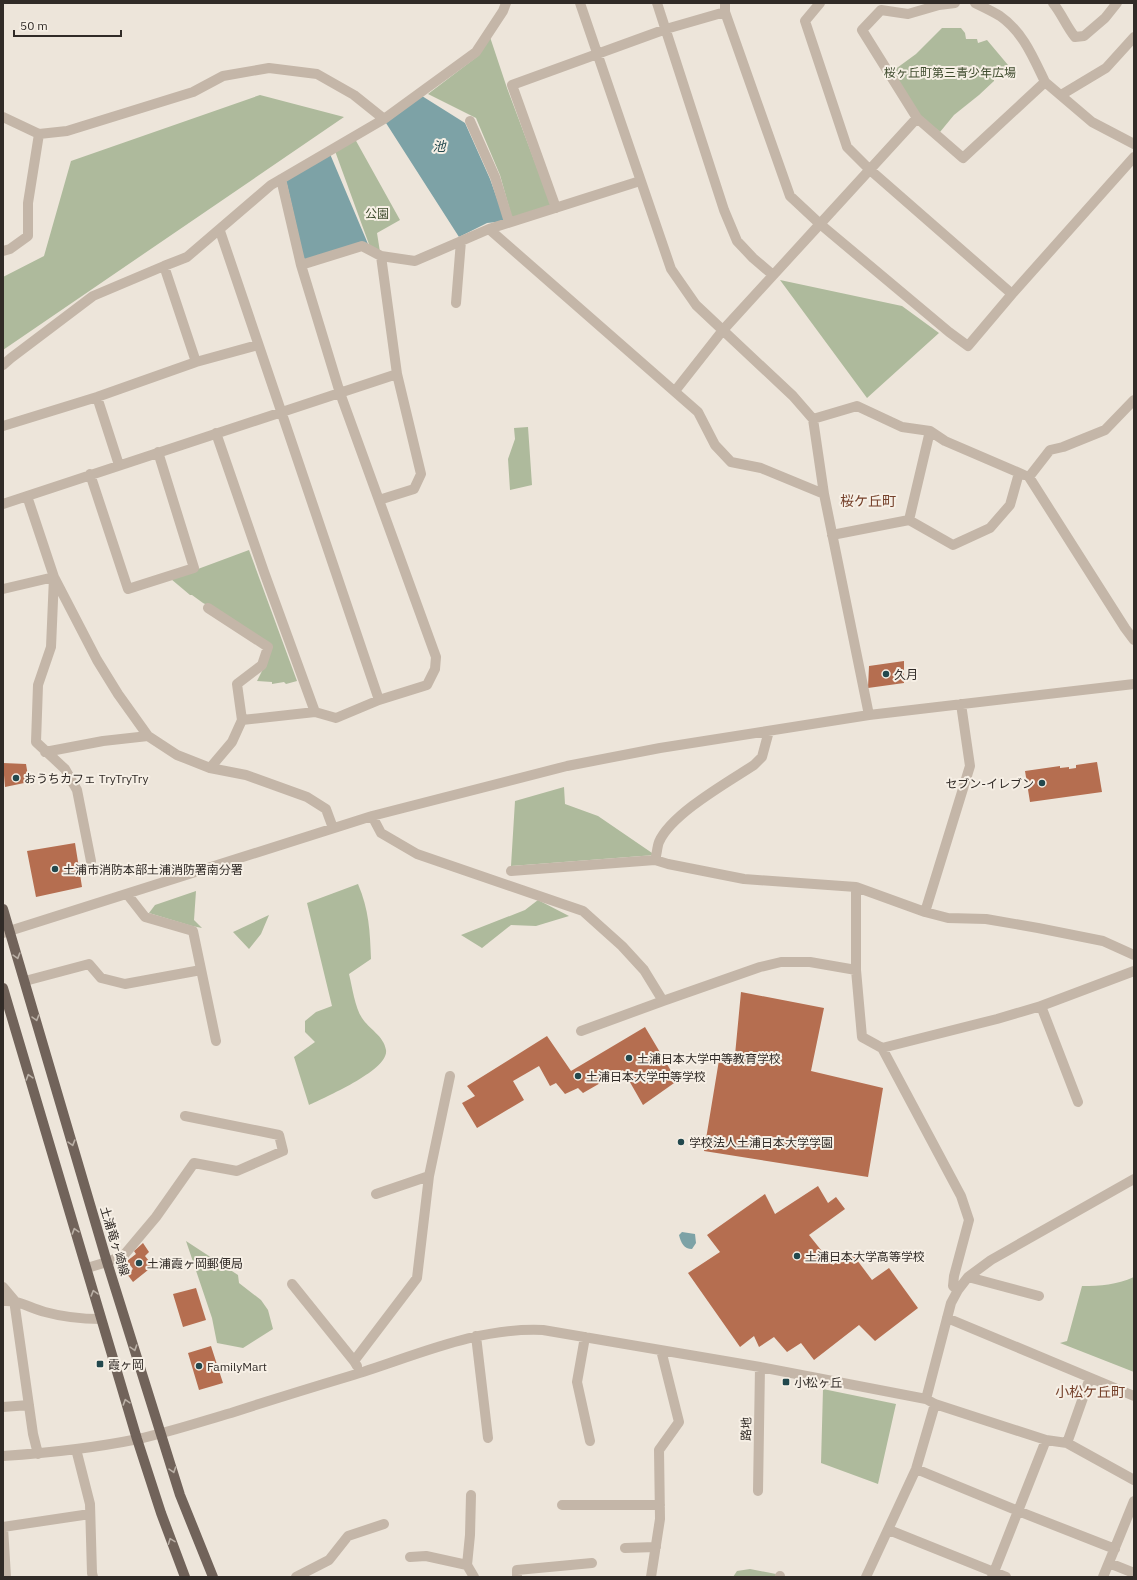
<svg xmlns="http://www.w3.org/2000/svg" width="1137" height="1580" font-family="'IBM Plex Sans','Noto Sans JP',sans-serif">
  <rect width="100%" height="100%" fill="#ede5da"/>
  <path fill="#aeba9c" d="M942 28H961L965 33 966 39H977L978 43 987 40 1008 65 994 77V81L979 95 954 115 940 132 918 114 890 73 916 54Z
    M490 37 507 88 551 205 512 218 500 175 476 118 428 94 478 56Z
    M260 95 344 117 3 350V277L44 256 71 161Z
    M355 139 400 220 377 233 380 252 370 247 335 151Z
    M780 280 902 306 939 333 867 398Z
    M528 427 532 485 510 490 508 459 515 439 514 428Z
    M249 550 297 681 286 684 284 682 272 684V682L257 681 267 661 271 644 219 611 203 603 192 595H190L171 579Z
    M564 787 565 804 598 816 655 855 511 866 515 801Z
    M358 884C369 910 370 931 371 959L349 974C352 986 355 1008 362 1018 369 1029 384 1036 386 1050 389 1070 325 1097 309 1105L294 1057 315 1042 305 1032V1021L316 1012 332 1006 307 903Z
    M196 891 194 920 202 928 192 926 149 913 155 905Z
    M538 900 569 916 536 926 511 925 482 948 461 935 525 910Z
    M269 915 261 934 249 949 233 932Z
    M186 1241 238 1275 239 1283 261 1300 268 1310 273 1329 243 1348 217 1343 212 1318Z
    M1134 1277V1372L1060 1343 1067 1341 1082 1286C1101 1286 1116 1285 1134 1277Z
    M823 1389 896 1404 878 1484 821 1463Z
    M750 1569 776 1574 775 1577H733L737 1571Z"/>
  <path fill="#7da2a6" d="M422 96 465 123 490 179 505 221 487 223 459 237 386 123Z
    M330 154 368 244 304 260 286 180Z
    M682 1232 695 1234 696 1243 692 1249C684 1249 681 1243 679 1235Z"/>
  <path fill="#b56e50" d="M904 661V683L868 688 869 666Z
    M1097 762 1102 792 1030 802 1025 771 1060 766V768L1069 767V769L1076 768V765Z
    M3 763 26 764 29 782 5 787Z
    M75 843 82 887 36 897 27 851Z
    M741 992 824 1008 811 1071 883 1088 868 1177 704 1151 720 1054 735 1055Z
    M645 1027 677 1081 643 1105 623 1070 583 1093 578 1088 565 1094 556 1083 550 1086 539 1066 513 1081 524 1100 477 1128 462 1103 475 1096 467 1086 547 1036 571 1071Z
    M818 1186 828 1203 836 1197 845 1209 809 1235 833 1265 851 1252 872 1280 889 1268 918 1308 875 1341 859 1325 814 1360 801 1343 787 1352 774 1337 759 1347 754 1336 740 1347 688 1273 720 1252 707 1235 765 1194 775 1214Z
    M143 1243 149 1252 145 1256 153 1266 133 1282 127 1274 133 1269 127 1261 136 1254 134 1251Z
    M196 1288 206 1320 183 1327 173 1294Z
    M211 1346 223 1383 199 1390 188 1353Z"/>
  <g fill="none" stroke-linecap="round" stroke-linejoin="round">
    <path stroke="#c4b6a8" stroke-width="10" d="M580 3 671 269 696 305 793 396 813 419 824 494 869 715
      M657 3 724 210 737 241 753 258 773 275
      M820 3 805 21 847 147 869 169 1012 294
      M975 3C983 7 992 11 1000 16 1023 32 1033 57 1045 82
      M1053 3C1062 14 1066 26 1075 37L1084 36 1105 18 1117 3
      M1061 95 1106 68 1134 37
      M3 117 39 134 67 131 193 92 223 76 269 68 317 74 354 95 384 119
      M917 118 862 30 881 10 908 14 939 5 955 3
      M470 121 495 177 509 222
      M1134 144 1092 122 1045 82 963 158 917 118 820 224 949 332 968 346 1012 294 1134 157
      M556 208 512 85 666 29 725 12
      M489 229 698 412 715 445 731 462 761 468 824 494
      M220 231 379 700
      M3 251 10 249 28 236V203L39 134
      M301 265 362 246 381 256 415 261 489 229 640 181
      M164 266 196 362
      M456 303 461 241
      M3 365 11 358 93 296 164 266 187 257 271 185 384 119 476 52 503 11 506 3
      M675 391 723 330 820 224 790 196 725 12V3
      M97 397 119 465
      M1134 400 1105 430 1063 447 1050 450 1029 477 1125 628 1134 640
      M813 419 857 406 902 427 930 431 945 441 1024 475
      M3 426 97 397 196 362 258 345
      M216 433 264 572 315 712 336 718 379 700 427 685 435 669 436 657 340 393 301 265 281 179
      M90 474 128 589 194 568 158 452
      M27 496 54 577 51 647 38 685 36 742 65 769 77 790 91 861
      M379 500 414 489 421 474 397 374 381 256
      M3 504 397 374
      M909 520 930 431
      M832 535 909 520 953 545 990 528 1010 505 1019 473
      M3 589 54 577 97 660 118 694 148 736 177 755 210 768 246 775 307 797 326 809 333 828
      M208 608 268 647 262 665 237 684 242 720 232 742 210 768
      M242 720 315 712
      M45 752 103 741 148 736
      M372 816 381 833 417 854 583 911 622 946 644 970 663 1001 760 967 781 962H810L856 970
      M655 860C657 854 657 847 659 842 671 814 728 782 754 765L762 757 769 731
      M511 871 655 860 668 864 744 879 856 887
      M127 894 145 917 193 931 216 1041
      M925 912 970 766 961 704
      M3 933 372 816 567 766 660 748 869 715 1134 684
      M25 981 89 964 101 978 125 984 201 970
      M1041 1006 1078 1102
      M581 1031 663 1001
      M882 1048 997 1019 1041 1006 1134 971
      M376 1194 429 1176
      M87 1268 107 1262 124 1255 156 1217 194 1163 237 1171 283 1151 279 1135 185 1116
      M968 1277 1039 1296
      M292 1284 354 1361 357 1366
      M3 1287 14 1300 33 1434 38 1454
      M958 1290 953 1286 954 1276 969 1220 961 1196 882 1048 862 1037 856 970V887L925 912 948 918 986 919 1038 928 1103 941 1134 955
      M3 1301C20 1300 29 1308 45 1312 63 1317 83 1319 101 1319
      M947 1318 1134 1396
      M476 1336 488 1438
      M585 1337 577 1382 590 1441
      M354 1361 417 1278 429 1176 450 1076
      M926 1399 935 1404 1046 1440 1067 1443 1134 1480
      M3 1407 29 1405
      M1067 1443 1090 1378
      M76 1449 90 1504 92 1573 93 1577
      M3 1456C48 1453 94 1448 138 1439 170 1432 200 1422 231 1413 271 1400 310 1388 350 1376 413 1357 475 1327 543 1330L760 1367 926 1399 951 1303 958 1290 968 1277 991 1260 1134 1179
      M916 1469 1018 1511 1115 1549
      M758 1491 760 1367
      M471 1495 470 1535 467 1565 474 1577
      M562 1505H660
      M3 1527 90 1514
      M3 1527 6 1577
      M889 1530 1006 1577
      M625 1548 656 1547
      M410 1557 426 1556 467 1565
      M1109 1563 1134 1573
      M296 1577 329 1560 348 1536 384 1524
      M517 1577V1570L592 1563
      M651 1577 660 1519 659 1450 679 1422 661 1350
      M780 1577V1576
      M866 1577 916 1469 935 1404
      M992 1577 1046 1440
      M1103 1577 1134 1501"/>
    <path stroke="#71635a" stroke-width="10" d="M3 909 107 1262 180 1495 213 1577
      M3 988 137 1439 161 1513 185 1577"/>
  </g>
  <defs><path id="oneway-chevron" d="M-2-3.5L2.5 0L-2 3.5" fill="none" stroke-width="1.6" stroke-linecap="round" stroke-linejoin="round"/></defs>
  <g stroke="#bab0a6">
    <use href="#oneway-chevron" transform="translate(17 956) rotate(73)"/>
    <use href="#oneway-chevron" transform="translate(36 1018) rotate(74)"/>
    <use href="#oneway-chevron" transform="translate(29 1077) rotate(-107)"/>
    <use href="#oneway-chevron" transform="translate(72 1143) rotate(74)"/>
    <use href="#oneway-chevron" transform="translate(75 1231) rotate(-107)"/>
    <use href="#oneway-chevron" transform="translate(94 1293) rotate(-106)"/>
    <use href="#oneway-chevron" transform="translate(134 1348) rotate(72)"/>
    <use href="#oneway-chevron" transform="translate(126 1402) rotate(-107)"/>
    <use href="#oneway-chevron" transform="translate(173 1470) rotate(72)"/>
    <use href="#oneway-chevron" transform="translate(171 1541) rotate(-111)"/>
  </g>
  <g fill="#22484d" stroke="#f6efe5" stroke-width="1.5">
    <circle cx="886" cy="674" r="4"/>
    <circle cx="16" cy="778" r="4"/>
    <circle cx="1042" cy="783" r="4"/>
    <circle cx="55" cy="869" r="4"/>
    <circle cx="629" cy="1058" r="4"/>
    <circle cx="578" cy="1076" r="4"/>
    <circle cx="681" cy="1142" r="4"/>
    <circle cx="797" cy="1256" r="4"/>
    <circle cx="139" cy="1263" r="4"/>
    <rect x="96" y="1360" width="8" height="8" rx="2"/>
    <circle cx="199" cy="1366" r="4"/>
    <rect x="782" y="1378" width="8" height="8" rx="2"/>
  </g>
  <g text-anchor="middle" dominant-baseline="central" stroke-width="4" stroke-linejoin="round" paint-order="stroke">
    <g font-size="12" fill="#3f4c2e" stroke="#f6efe5">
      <text x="950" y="72">桜ヶ丘町第三青少年広場</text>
      <text x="377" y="213">公園</text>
    </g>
    <g font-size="12" fill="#312b27" stroke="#f6efe5" text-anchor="start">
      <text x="894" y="674">久月</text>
      <text x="24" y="778">おうちカフェ TryTryTry</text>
      <text x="1034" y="783" text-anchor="end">セブン-イレブン</text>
      <text x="63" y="869">土浦市消防本部土浦消防署南分署</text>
      <text x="637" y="1058">土浦日本大学中等教育学校</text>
      <text x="586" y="1076">土浦日本大学中等学校</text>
      <text x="689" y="1142">学校法人土浦日本大学学園</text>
      <text x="805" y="1256">土浦日本大学高等学校</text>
      <text x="147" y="1263">土浦霞ヶ岡郵便局</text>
      <text x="108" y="1364">霞ヶ岡</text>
      <text x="207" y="1366">FamilyMart</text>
      <text x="794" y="1382">小松ヶ丘</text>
    </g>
    <g font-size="12" fill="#312b27" stroke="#f6efe5">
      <text transform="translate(115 1241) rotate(73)">土浦竜ヶ崎線</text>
      <text transform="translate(746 1429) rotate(-89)">路地</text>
    </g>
    <g font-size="13" font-style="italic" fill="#22484d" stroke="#f6efe5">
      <text x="439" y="146">池</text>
    </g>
    <g font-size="14" fill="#75412b" stroke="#f6efe5">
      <text x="868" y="501">桜ケ丘町</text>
      <text x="1090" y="1392">小松ケ丘町</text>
    </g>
  </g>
  <rect width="1137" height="1580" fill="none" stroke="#312b27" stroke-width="8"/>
  <path d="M14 30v6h107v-6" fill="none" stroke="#312b27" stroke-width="2"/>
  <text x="20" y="30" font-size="12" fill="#312b27" stroke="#f6efe5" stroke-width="3" paint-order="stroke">50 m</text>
</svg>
